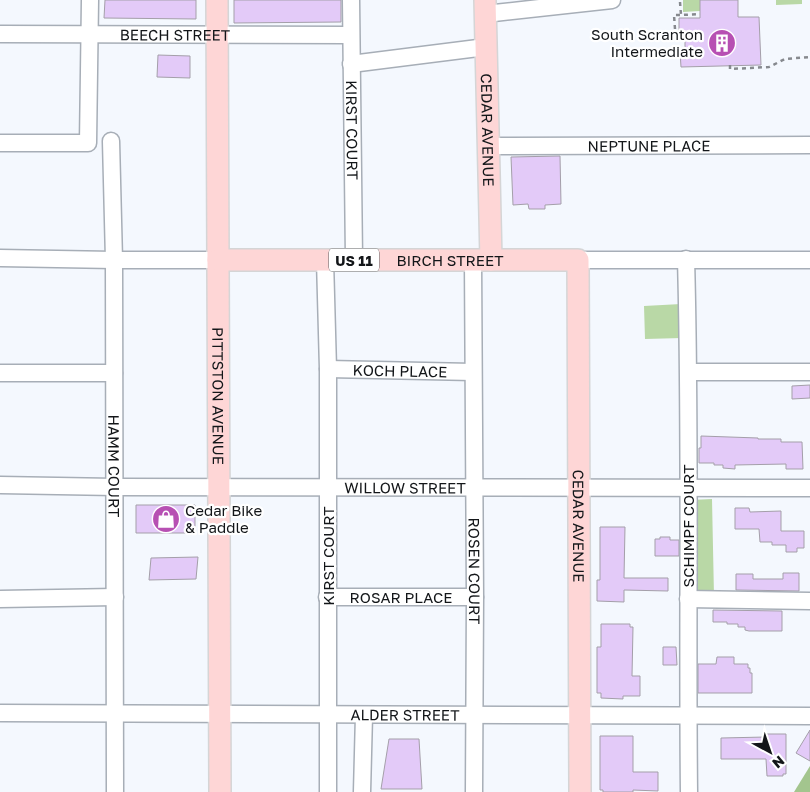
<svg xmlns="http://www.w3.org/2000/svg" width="810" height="792" font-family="'Golos Text',sans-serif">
  <rect width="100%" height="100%" fill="#f4f8fe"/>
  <path fill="#b9d8a6" d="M683 0H700V11L683 12Z
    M776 0H802V4L776 5Z
    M681 304 682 338 645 339 644 306Z
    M712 499 714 596H691V500Z"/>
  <path fill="#a3c58e" d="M810 766V792H794Z"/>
  <path fill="#e3caf8" stroke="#a49fa9" d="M105 0H196V19L104 18Z
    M234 0H341V22L234 23Z
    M700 0H738V17H759L761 65 681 67 680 52H685V33H679V18H700Z
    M158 55 190 56V78L157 77Z
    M560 156 561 204 545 205V209H529L528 204 513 205 511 157Z
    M810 385V398L792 399V386Z
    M701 436 758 438V439H781V442H802L803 469H786V464L735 465V469L723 468V465H714V463H699V448H701Z
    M136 505H195V533H136Z
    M735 508H749L750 512 781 511V531H804V548H797V552H786V545H772V542H760L759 529H735Z
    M600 527H625L624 578H668V591L624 590V602L597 601V580H600Z
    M660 537H670V540H679V556H655V539H660Z
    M198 557 196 579 149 580 151 558Z
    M783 573H799V591L736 590V574H753V579H783Z
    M713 610 782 611V631H749L745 630V627H738V624H727V622H713Z
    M601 624H630V627H633L632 676H640V696H623V699L601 698V693H597V647H601Z
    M663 647H676L677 665H663Z
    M717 657H734V664H748V668H750V673H752V693H698V664H716Z
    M810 730V761L796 753Z
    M766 734H786V774H783V776H767L766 759H721V738L766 737Z
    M600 736H633V772H658V791L633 790V792H603V790H600Z
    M389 739H419L422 789H381Z"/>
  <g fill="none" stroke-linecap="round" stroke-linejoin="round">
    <g stroke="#a7aeb7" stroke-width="19">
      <g id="minor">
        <path id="s1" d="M351 0 354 260"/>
        <path d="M485 14 612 0"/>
        <path id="s2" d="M0 34 350 35"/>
        <path d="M351 64 486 47"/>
        <path id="s3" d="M111 141 114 260 115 792"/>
        <path d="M0 143H88L90 0"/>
        <path id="s4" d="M489 146 810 145"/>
        <path d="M0 258 114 260H218"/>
        <path d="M686 259C691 437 687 614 689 792"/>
        <path d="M325 260 328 369V792"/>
        <path id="s5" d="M473 260 475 597 474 792"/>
        <path d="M578 260H810"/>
        <path id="s6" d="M328 369 473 372"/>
        <path d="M689 372H810"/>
        <path d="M0 373H114"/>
        <path id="s7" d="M0 485 115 487 810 488"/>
        <path id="s8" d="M327 597H475"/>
        <path d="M0 599 115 597"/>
        <path d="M688 599 810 601"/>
        <path id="s9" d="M0 713 810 716"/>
        <path d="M362 792 364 715"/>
      </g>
    </g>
    <g stroke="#d5d5d6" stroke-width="24">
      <g id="major">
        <path id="s10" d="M217 0 220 792"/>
        <path id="s11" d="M485 0 491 260"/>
        <path id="s12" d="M218 260H578L580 792"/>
      </g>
    </g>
    <path stroke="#86898e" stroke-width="2.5" stroke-dasharray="4 4" stroke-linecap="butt" d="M680 2 681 15 700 14
      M675 29 674 15H681
      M730 65V69L769 67 785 59 810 57"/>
    <use href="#minor" stroke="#fff" stroke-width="16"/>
    <use href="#major" stroke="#fed6d6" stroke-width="21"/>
  </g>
  <defs>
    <g id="building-disc" transform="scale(1.4375)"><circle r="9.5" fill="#b750b3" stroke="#fff"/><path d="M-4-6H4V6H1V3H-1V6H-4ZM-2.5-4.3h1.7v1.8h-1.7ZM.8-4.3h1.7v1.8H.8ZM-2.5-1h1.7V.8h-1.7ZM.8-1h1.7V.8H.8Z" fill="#fff"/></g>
    <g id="shop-disc" transform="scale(1.4375)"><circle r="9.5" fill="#b750b3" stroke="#fff"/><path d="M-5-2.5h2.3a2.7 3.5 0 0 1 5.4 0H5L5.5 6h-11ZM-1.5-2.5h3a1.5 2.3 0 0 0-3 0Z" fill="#fff"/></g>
  </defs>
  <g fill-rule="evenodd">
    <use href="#building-disc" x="722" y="43"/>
    <use href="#shop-disc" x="166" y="519"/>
  </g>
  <g text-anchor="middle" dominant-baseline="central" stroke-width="4.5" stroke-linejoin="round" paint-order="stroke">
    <rect fill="#fff" stroke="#5a5c5e" stroke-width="1" x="329" y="248.5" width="50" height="23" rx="4"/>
    <g font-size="14" font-weight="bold" fill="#131619">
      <text x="354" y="260">US 11</text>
    </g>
    <g font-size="15" fill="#131619" stroke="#fff" text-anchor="end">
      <text x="703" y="34">South Scranton<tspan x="703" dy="17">Intermediate</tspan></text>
      <text x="185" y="510" text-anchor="start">Cedar Bike<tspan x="185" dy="17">&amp; Paddle</tspan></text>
    </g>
    <g font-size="15" fill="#131619" stroke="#fff">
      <text stroke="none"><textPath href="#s2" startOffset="175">BEECH STREET</textPath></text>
      <text stroke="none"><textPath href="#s1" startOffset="130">KIRST COURT</textPath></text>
      <text stroke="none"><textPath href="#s11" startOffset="130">CEDAR AVENUE</textPath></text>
      <text stroke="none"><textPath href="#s4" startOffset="160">NEPTUNE PLACE</textPath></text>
      <text stroke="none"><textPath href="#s12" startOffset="232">BIRCH STREET</textPath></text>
      <text stroke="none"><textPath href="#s6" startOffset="72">KOCH PLACE</textPath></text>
      <text stroke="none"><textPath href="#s10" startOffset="396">PITTSTON AVENUE</textPath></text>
      <text stroke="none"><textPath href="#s3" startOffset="325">HAMM COURT</textPath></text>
      <text stroke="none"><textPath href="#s7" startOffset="405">WILLOW STREET</textPath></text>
      <text stroke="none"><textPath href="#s12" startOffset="626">CEDAR AVENUE</textPath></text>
      <text transform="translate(688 526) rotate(-90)">SCHIMPF COURT</text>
      <text transform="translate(328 556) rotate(-90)">KIRST COURT</text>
      <text stroke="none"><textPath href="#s5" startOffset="311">ROSEN COURT</textPath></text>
      <text stroke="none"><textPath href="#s8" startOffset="74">ROSAR PLACE</textPath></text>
      <text stroke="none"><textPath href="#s9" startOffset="405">ALDER STREET</textPath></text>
    </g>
  </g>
  <g transform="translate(770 752) rotate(140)" stroke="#ffffff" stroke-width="4" paint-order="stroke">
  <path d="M0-4L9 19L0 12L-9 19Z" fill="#131619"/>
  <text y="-8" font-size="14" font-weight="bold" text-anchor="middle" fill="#131619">N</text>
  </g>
</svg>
